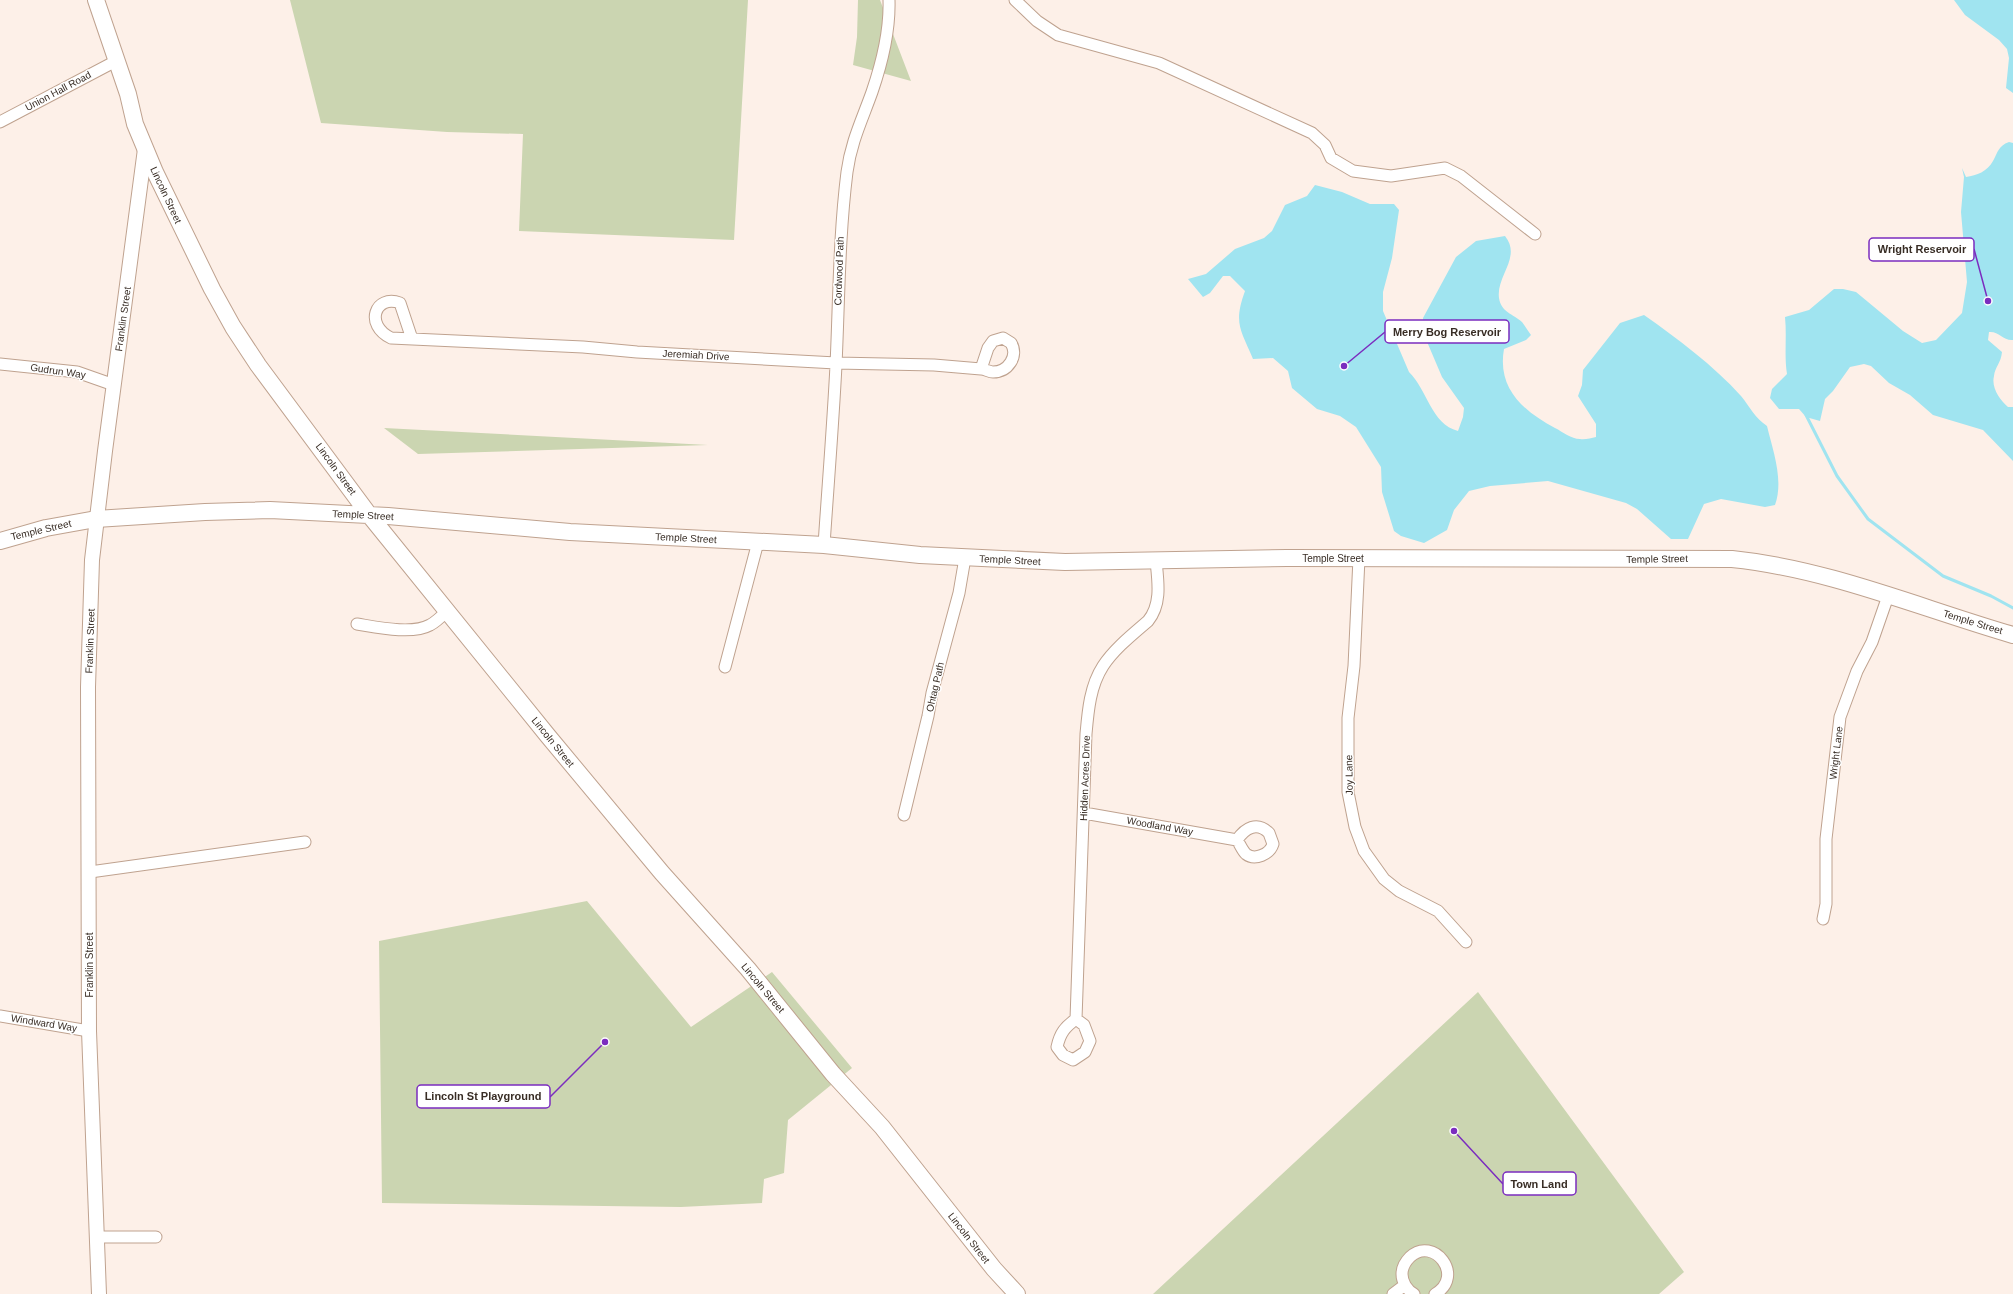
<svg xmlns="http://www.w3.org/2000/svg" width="2013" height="1294" font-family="Arial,sans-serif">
  <rect width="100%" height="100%" fill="#fdf0e8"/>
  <path fill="#cbd5b1" d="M290 0H748L734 240 519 231 523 134 447 132 321 123Z
    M858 0H880L911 81 853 65 857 37Z
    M384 428 708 445 418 454Z
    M587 901 691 1027 772 972 852 1068 788 1120 784 1173 764 1179 762 1203 681 1207 382 1203 379 941Z
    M1478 992 1684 1272 1659 1294H1153Z"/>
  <path fill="#a0e4f0" d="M1954 0H2013V93L2006 88 2009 58 2007 49 1999 40 1965 15Z
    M2009 142 2013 143V340C2003 341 1999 331 1989 332L1988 340 2002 352C2001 363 1995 367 1994 376 1991 388 2000 400 2008 407H2013V461L1983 430 1933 415 1910 395 1889 383 1871 366 1864 364 1850 367 1833 391 1825 399 1820 421 1806 417 1799 409H1779L1770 398 1772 389 1787 374C1784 355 1787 337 1785 317L1809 310 1834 289H1843L1856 292 1903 331 1922 343 1936 340 1962 313 1967 282 1961 212 1964 177 1962 168 1966 177C1977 175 1987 172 1993 161 1998 152 1998 146 2009 142Z
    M1315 185 1342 192 1370 204H1394L1399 210 1392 258 1383 292V311L1409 372C1427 389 1431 424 1458 431L1463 417 1464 408 1442 377 1425 337 1423 318 1456 257 1476 241 1505 236C1522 257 1496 276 1499 298 1501 312 1513 314 1522 322 1525 326 1528 331 1531 335L1526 340 1504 349C1497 388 1523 411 1555 428 1563 432 1571 439 1580 439 1585 440 1591 438 1596 437V424L1578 396 1582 385 1583 370 1620 323 1644 315C1678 339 1713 365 1741 396 1750 407 1755 418 1767 426 1773 451 1784 480 1775 505L1765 507 1721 499 1704 504 1688 539H1671L1637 509 1626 503 1548 481 1490 486 1469 491 1454 510 1447 530 1424 543 1401 536 1394 531 1382 492 1381 467 1356 427 1340 416 1317 409 1292 388 1288 371 1273 358 1253 359C1241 330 1233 324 1245 291L1230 276H1223L1210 293 1203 297 1188 279 1206 274 1235 249 1264 238 1272 231 1285 205 1307 196Z"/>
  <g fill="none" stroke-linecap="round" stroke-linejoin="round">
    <path stroke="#a0e4f0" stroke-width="3" d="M1806 415 1837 476 1868 519 1943 576 1991 596 2013 608"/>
    <g stroke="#bfa28f" stroke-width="13">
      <path id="minor" d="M1015 0 1037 21 1058 35 1159 63 1312 133 1325 145 1331 158 1353 171 1391 176 1445 168 1461 176 1535 234
        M0 122 116 61
        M412 339 400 303C375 294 364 325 391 338L583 347 637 352 836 363 934 365 981 369C985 369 989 372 993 372 1008 372 1019 356 1011 343L1003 338 993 341 988 348 981 369
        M0 364 77 372 114 385
        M824 545C828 485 833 425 836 365 839 300 839 236 847 172 851 142 862 120 872 92 882 63 890 31 889 0
        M1359 558 1354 666 1348 718V792L1355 827 1364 851 1384 879 1399 891 1438 911 1466 942
        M357 624C376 627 412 635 430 625 436 622 442 616 447 611
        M725 667 758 542
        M1084 813 1237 840C1245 828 1257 821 1269 833L1273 844C1270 854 1255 861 1246 854 1242 850 1240 844 1237 840
        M904 815 928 716 932 693 959 593 965 558
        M90 872 305 842
        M1823 919 1826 904V839L1840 717 1857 671 1872 642 1888 596
        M0 1016 89 1031
        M1076 1019C1065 1027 1060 1033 1057 1047L1063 1055 1073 1060 1085 1052 1090 1041 1084 1025 1076 1019 1086 734C1088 711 1090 686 1103 666 1114 649 1133 634 1148 621 1162 604 1158 581 1156 561
        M96 1237H156
        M1393 1294 1405 1285
        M1414 1294C1407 1290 1402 1282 1402 1274 1402 1267 1405 1262 1410 1257 1433 1235 1466 1276 1435 1294"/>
    </g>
    <g stroke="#bfa28f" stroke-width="16">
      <path id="tertiary" d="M99 1294 89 1031 88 687 92 560 105 451 145 149"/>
    </g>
    <g stroke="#bfa28f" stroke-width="18">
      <path id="secondary" d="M96 0 128 94 135 124 155 172 212 289 233 327 258 365 370 516 548 736 662 873 748 969 833 1074 882 1127 994 1269 1017 1294
        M0 541 46 528 96 519 205 512 270 510 388 516 570 532 824 545 920 555 1065 562 1287 558 1732 559C1829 569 1920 608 2013 635"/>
    </g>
    <use href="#minor" stroke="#fff" stroke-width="11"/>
    <use href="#tertiary" stroke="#fff" stroke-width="14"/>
    <use href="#secondary" stroke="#fff" stroke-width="16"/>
  </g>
  <g text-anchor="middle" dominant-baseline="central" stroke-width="3" stroke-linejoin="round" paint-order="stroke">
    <g font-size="10" fill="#382d25" stroke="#fff">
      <text transform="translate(58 91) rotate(-28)">Union Hall Road</text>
      <text transform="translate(166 195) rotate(65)">Lincoln Street</text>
      <text transform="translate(839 271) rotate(-88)">Cordwood Path</text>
      <text transform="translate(123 319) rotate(-82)">Franklin Street</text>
      <text transform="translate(696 355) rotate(3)">Jeremiah Drive</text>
      <text transform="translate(58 371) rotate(8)">Gudrun Way</text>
      <text transform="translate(336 469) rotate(54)">Lincoln Street</text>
      <text transform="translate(363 515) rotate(3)">Temple Street</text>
      <text transform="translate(41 530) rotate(-13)">Temple Street</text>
      <text transform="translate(686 538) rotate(3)">Temple Street</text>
      <text x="1333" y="558">Temple Street</text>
      <text transform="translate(1657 559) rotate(-1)">Temple Street</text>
      <text transform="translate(1010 560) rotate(3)">Temple Street</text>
      <text transform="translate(1973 622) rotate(17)">Temple Street</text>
      <text transform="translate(90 641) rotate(-88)">Franklin Street</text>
      <text transform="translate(935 687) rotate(-77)">Ohtag Path</text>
      <text transform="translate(553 742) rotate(51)">Lincoln Street</text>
      <text transform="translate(1836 753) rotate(-83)">Wright Lane</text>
      <text transform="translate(1349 775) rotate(-91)">Joy Lane</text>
      <text transform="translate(1085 778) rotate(-88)">Hidden Acres Drive</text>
      <text transform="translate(1160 826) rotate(10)">Woodland Way</text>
      <text transform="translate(89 965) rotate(-90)">Franklin Street</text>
      <text transform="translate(763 988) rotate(50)">Lincoln Street</text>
      <text transform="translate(44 1023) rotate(9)">Windward Way</text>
      <text transform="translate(969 1238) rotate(52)">Lincoln Street</text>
    </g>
  </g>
  <path fill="none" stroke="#7b2cbf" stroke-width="1.5" d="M1988 301L1974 249M1344 366L1385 332M605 1042L550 1097M1454 1131L1503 1184"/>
  <g fill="#7b2cbf" stroke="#fff" stroke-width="1.5">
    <circle cx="1988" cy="301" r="4"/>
    <circle cx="1344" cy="366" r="4"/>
    <circle cx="605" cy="1042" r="4"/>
    <circle cx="1454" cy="1131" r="4"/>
  </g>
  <g fill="#fff" stroke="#7b2cbf" stroke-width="1.5">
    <rect x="1869" y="238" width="105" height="23" rx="4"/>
    <rect x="1385" y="320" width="124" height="23" rx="4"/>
    <rect x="417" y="1085" width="133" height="23" rx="4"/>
    <rect x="1503" y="1172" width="73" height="23" rx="4"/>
  </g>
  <g font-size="11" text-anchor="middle" font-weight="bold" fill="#382d25">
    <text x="1922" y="253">Wright Reservoir</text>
    <text x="1447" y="336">Merry Bog Reservoir</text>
    <text x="483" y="1100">Lincoln St Playground</text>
    <text x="1539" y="1188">Town Land</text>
  </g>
</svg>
